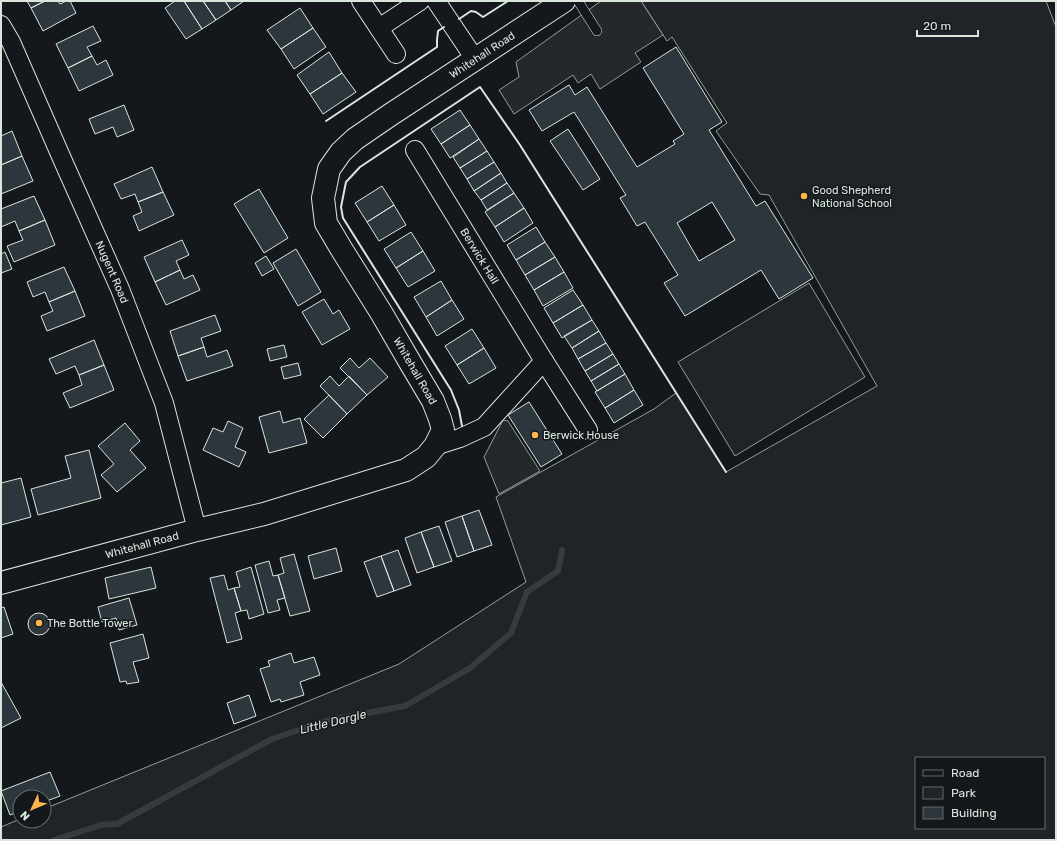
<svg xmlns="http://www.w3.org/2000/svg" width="1057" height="841" font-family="Rubik,sans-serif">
  <rect width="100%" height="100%" fill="#14181c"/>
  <path fill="#202428" stroke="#939e99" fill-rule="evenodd" d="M641 1H1046L1056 27V840H1V827L20 819V821H44V809L399 664 526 582 496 497 654 409 676 393 726 472 877 386 769 195 760 194 716 131 727 123 672 37 667 41ZM916 758H1044V828H916Z
    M809 283 865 377 735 456 678 362Z"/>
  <path fill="#24282b" stroke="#939e99" d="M601 1H641L663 35 635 53 641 62 600 89 591 74 578 83 573 75 514 114 499 90 519 77 516 62Z
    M503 420 508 421 540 471 499 494 484 457Z"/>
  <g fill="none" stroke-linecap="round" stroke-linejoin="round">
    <path stroke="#363b3e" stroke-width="6" d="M54 840 101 825 117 824 272 739 329 720 405 706 470 668 511 633 527 592 558 571 562 550"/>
  </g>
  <path fill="#2c363c" stroke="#d8e6dc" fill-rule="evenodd" d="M27 1H45L31 8Z
    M45 1H58L60 4 66 1H70L76 13 43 31 31 8Z
    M175 1H184L202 29 186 39 165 8Z
    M184 1H203L216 20 202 29Z
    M203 1H225L231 10 216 20Z
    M225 1H244L231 10Z
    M300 8 313 28 281 49 267 30Z
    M93 26 101 41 87 47 92 56 68 68 56 44Z
    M313 28 326 47 294 69 281 49Z
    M676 47 722 122 709 130 756 206 765 201 813 278 779 299 761 270 685 316 664 283 678 275 645 222 637 226 620 198 626 195 624 192 574 112 542 131 529 110 569 85 575 95 587 87 637 167 675 144 673 141 684 134 643 68ZM712 202 735 240 699 261 677 223Z
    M329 52 342 73 310 94 297 75Z
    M92 56 97 65 106 60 113 75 79 91 68 68Z
    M342 73 356 92 323 114 310 94Z
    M124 105 134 130 117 137 113 127 95 134 89 119Z
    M460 110 470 125 441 144 431 129Z
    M470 125 479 139 450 158 441 144Z
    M568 129 600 179 583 190 550 141Z
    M12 131 22 156 1 165V136Z
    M479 139 487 151 460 168 453 157Z
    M487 151 494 162 467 179 460 168Z
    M22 156 33 181 1 194V165Z
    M494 162 501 173 474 191 467 179Z
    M152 167 163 192 138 202 135 194 121 199 114 184Z
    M501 173 507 183 481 200 474 191Z
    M507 183 514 193 487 210 481 200Z
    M382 186 394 205 367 222 355 203Z
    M259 189 288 238 264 253 234 204Z
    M163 192 174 215 139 231 133 216 142 212 138 202Z
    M514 193 524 208 495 227 485 212Z
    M34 196 45 220 19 231 15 221 1 227V209Z
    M394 205 406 225 379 241 367 222Z
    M524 208 533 223 504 242 495 227Z
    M45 220 55 245 14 262 7 246 23 240 19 231Z
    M536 227 545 242 516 260 507 245Z
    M411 232 423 251 396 268 384 249Z
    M182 240 189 255 176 261 180 270 155 282 144 257Z
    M545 242 555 257 525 275 516 260Z
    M296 249 321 292 298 306 273 263Z
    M423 251 435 271 408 287 396 268Z
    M5 252 12 269 1 273V254Z
    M266 256 274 269 262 276 255 263Z
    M555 257 564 272 534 290 525 275Z
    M64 267 75 291 49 302 45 292 33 297 27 282Z
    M180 270 184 279 193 275 200 290 166 305 155 282Z
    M564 272 573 288 543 306 534 290Z
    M441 281 452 300 426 317 414 297Z
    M573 290 583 305 553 323 544 308Z
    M75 291 85 316 47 331 41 316 53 311 49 302Z
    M324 299 333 314 339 310 350 329 322 345 302 312Z
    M452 300 464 319 437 336 426 317Z
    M583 305 592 320 562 338 553 323Z
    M215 315 221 331 201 338 204 347 178 356 170 331Z
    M592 320 599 331 572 348 564 336Z
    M472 329 484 348 457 365 445 346Z
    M599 331 606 343 578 359 572 348Z
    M94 340 104 365 79 375 75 366 56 374 49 359Z
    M606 343 613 354 585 371 578 359Z
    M284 345 287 357 270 361 267 349Z
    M204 347 207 357 227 350 233 366 187 381 178 356Z
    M484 348 496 368 469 384 457 365Z
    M613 354 619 364 591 381 585 371Z
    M350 358 359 368 370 358 388 377 367 395 340 368Z
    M298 363 301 375 284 379 281 367Z
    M619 364 625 374 597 391 591 381Z
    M104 365 114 390 70 408 63 393 82 385 79 375Z
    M625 374 634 390 605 408 595 392Z
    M330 376 339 386 349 376 367 395 347 414 320 386Z
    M634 390 643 405 614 423 605 408Z
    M329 395 347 414 323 438 304 419Z
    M529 402 562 454 541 467 508 415Z
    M280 411 283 423 300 418 307 443 269 453 259 417Z
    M228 421 243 428 235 447 246 452 239 467 203 450 213 428 223 432Z
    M125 423 140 441 130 450 146 468 117 492 101 475 114 464 98 446Z
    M89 450 101 498 38 515 31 489 71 478 65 456Z
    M21 478 31 517 1 525V483Z
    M479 510 492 545 474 551 462 516Z
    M462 516 474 551 457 557 445 522Z
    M439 526 452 561 434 567 421 532Z
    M421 532 434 567 417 573 405 538Z
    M336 548 342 571 314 579 308 556Z
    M398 550 411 585 394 591 381 556Z
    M294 554 310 611 290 616 278 575 284 573 280 558Z
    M381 556 394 591 377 597 364 562Z
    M269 561 273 576 278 575 285 598 277 600 280 610 268 613 255 565Z
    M151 567 156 588 109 599 105 578Z
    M251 567 264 614 249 619 247 610 241 611 234 588 240 587 236 572Z
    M224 575 228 590 234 588 241 611 235 613 242 639 227 643 210 578Z
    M129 598 137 625 119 630 116 618 102 622 98 607Z
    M4 607 13 634 1 638V608Z
    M28 624a11 11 0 1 1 22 0a11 11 0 1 1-22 0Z
    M143 634 149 658 133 662 139 682 127 684 126 681 120 682 110 643Z
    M291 653 294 663 314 657 320 675 300 682 304 695 281 702 280 699 271 702 260 669 270 666 268 661Z
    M1 682 21 718 1 728Z
    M249 695 256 716 234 724 227 703Z
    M50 772 60 796 44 802V797H20V811L10 815 1 791Z"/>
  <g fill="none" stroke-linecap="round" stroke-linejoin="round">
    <g stroke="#d8e6dc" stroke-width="10">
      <path id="lane" d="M578 1 597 31"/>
    </g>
    <g stroke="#d8e6dc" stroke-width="20">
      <g id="street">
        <path d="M361 1 396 54"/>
        <path d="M436 1 475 59"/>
        <path id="s1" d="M1 25 11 42 63 161 120 289 164 403 197 530"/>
        <path d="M379 28 420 1"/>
        <path id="s2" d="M415 150 544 361 588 430"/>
        <path d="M435 446 460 438 484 427 544 361"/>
      </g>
    </g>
    <g stroke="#d8e6dc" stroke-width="24">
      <g id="secondary">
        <path id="s3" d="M1 583 197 530 264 514 406 470 426 457 435 446 443 430 440 419 433 401 411 364 382 314 342 250 326 223 323 198 329 169 341 152 355 139 390 115 564 1"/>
      </g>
    </g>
    <use href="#lane" stroke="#14181c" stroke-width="9"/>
    <use href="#street" stroke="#14181c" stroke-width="18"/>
    <use href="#secondary" stroke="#14181c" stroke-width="22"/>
    <path stroke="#d8e6dc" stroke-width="2" d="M459 19 471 11 476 12 483 17 508 1
      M326 121 437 47V40L438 31 444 27
      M462 426 459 410 451 390 343 218 341 207 346 182 360 167 480 87 520 145 726 472"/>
  </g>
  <g fill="#ffb74d" stroke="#14181c" stroke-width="1.5">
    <circle cx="804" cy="196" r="4"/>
    <circle cx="535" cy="435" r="4"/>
    <circle cx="39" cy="623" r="4"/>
  </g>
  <g text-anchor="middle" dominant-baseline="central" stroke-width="3" stroke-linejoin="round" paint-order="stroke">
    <g font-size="11" fill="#d8e6dc" stroke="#14181c">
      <text stroke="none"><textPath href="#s3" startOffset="962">Whitehall Road</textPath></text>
      <text stroke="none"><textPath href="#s2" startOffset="124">Berwick Hall</textPath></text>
      <text stroke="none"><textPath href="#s1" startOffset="271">Nugent Road</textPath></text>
      <text transform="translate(415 371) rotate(60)">Whitehall Road</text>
      <text stroke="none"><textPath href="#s3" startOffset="146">Whitehall Road</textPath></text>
    </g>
    <g font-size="11" fill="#d8e6dc" stroke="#14181c" text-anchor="start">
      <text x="812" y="190">Good Shepherd<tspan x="812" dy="13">National School</tspan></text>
      <text x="543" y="435">Berwick House</text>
      <text x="47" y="623">The Bottle Tower</text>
    </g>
    <g font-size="12" font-style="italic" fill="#d8e6dc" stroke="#14181c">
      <text transform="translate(333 722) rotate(-14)">Little Dargle</text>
    </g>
  </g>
  <rect width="1057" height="841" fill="none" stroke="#d8e6dc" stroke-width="4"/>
  <rect x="915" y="757" width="130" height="72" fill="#14181c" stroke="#626a69"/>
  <rect x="923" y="770" width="20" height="6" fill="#14181c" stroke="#626a69"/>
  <text x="951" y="777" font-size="12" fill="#d8e6dc">Road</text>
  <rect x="923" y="787" width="20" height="12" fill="#202428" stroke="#626a69"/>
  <text x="951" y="797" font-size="12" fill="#d8e6dc">Park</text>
  <rect x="923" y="807" width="20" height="12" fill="#2c363c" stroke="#626a69"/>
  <text x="951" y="817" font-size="12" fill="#d8e6dc">Building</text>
  <g transform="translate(32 809) rotate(226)"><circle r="19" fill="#14181c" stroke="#626a69"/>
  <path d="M0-3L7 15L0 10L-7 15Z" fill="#ffb74d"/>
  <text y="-6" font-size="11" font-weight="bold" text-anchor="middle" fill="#d8e6dc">N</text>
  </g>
  <path d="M917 30v6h61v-6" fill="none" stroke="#d8e6dc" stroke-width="2"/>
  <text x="923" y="30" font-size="12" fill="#d8e6dc" stroke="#14181c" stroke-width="3" paint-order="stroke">20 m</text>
</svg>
